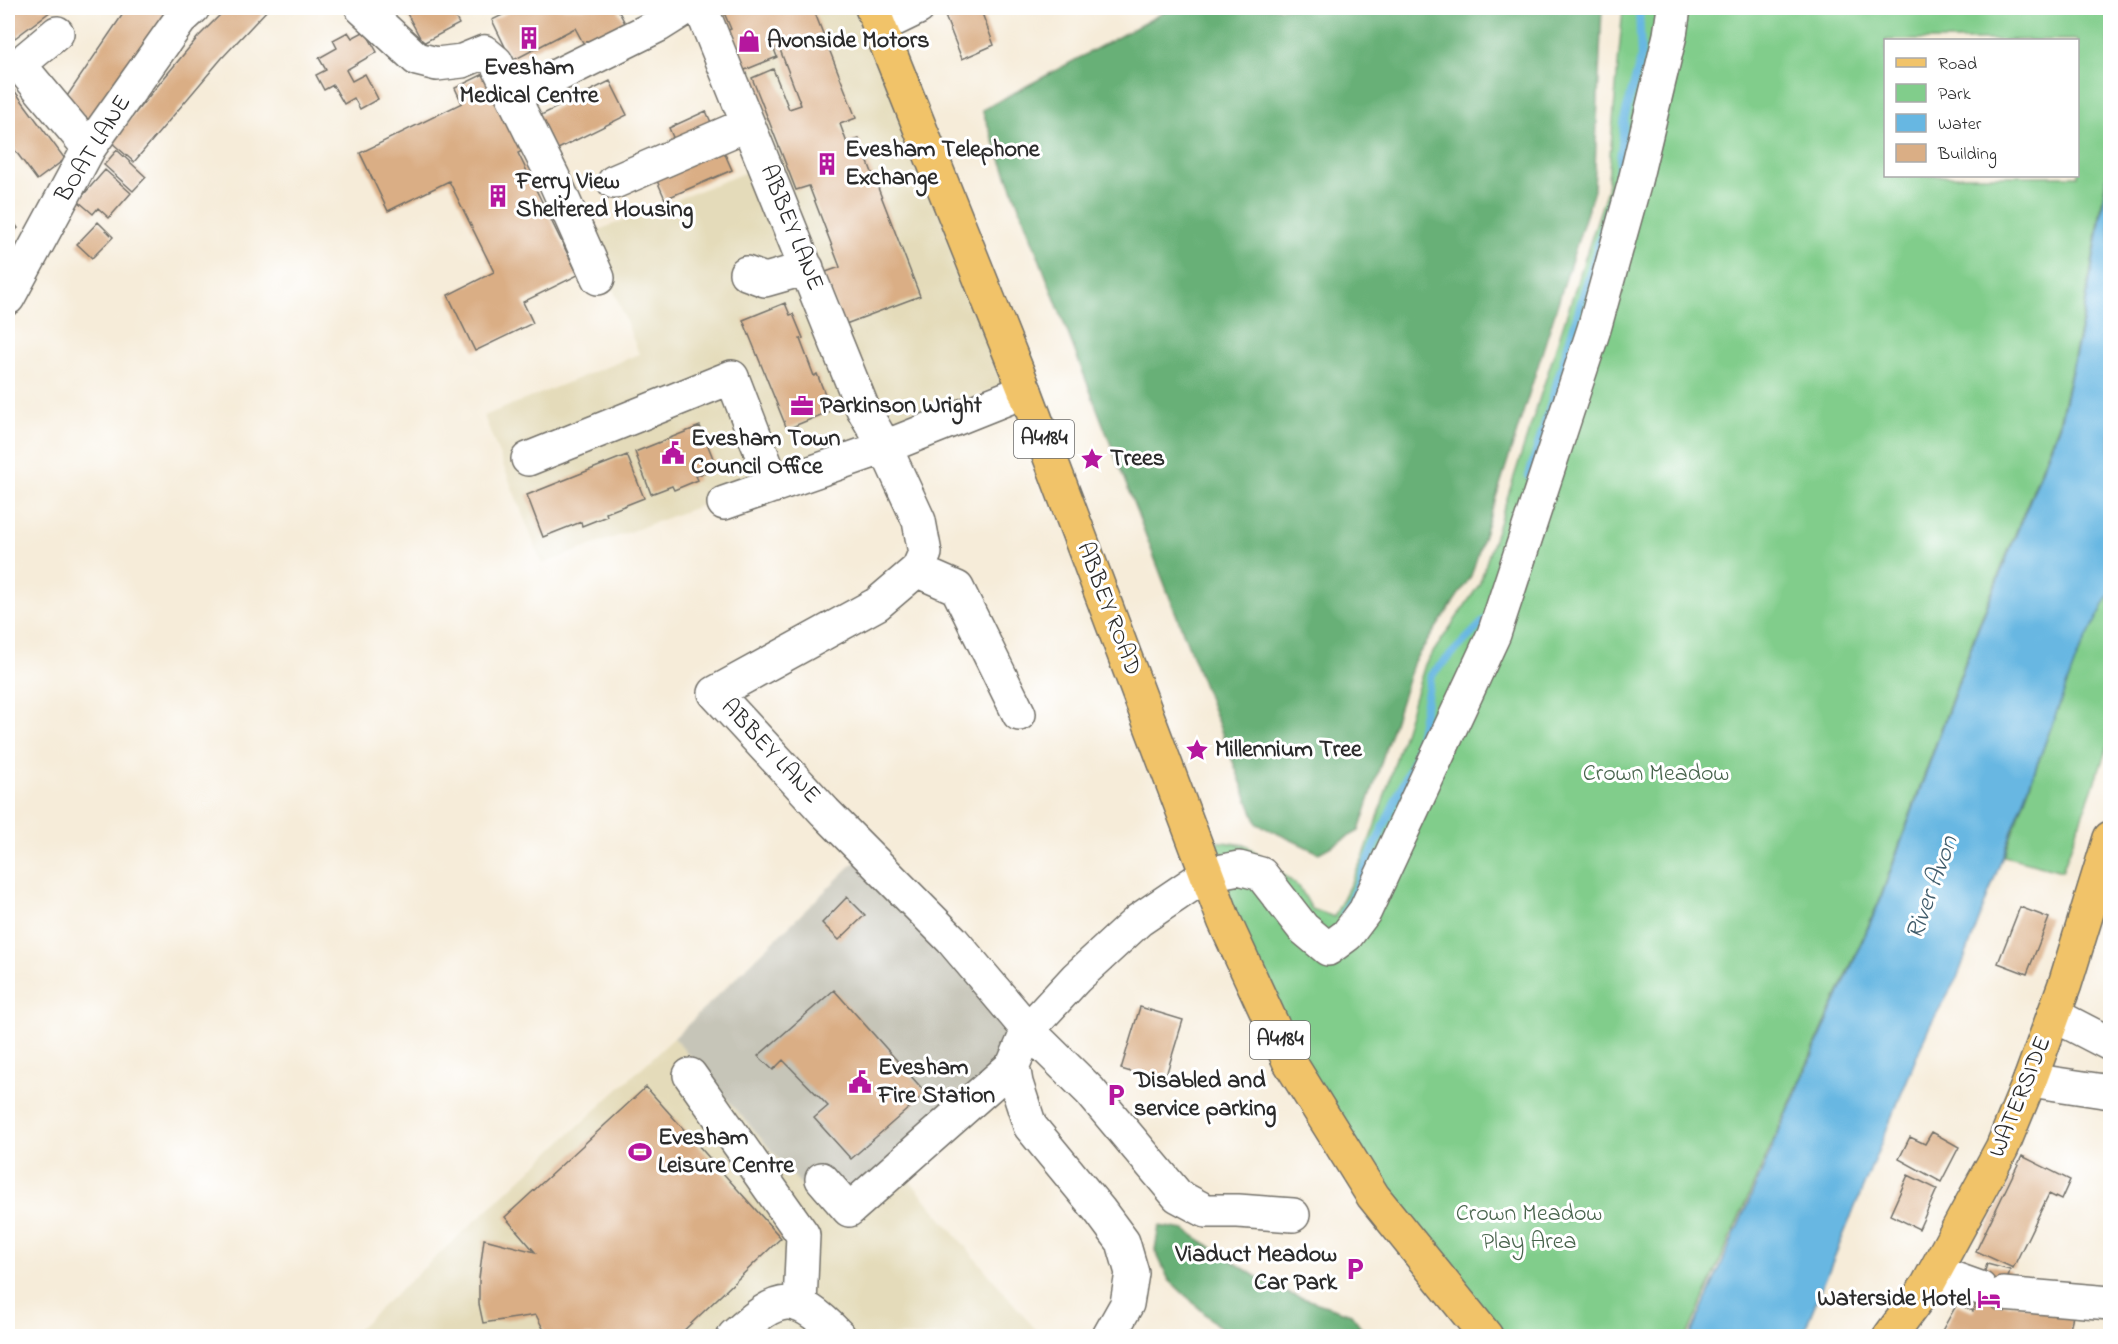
<svg xmlns="http://www.w3.org/2000/svg" width="2118" height="1344" font-family="'Indie Flower',sans-serif">
  <rect width="100%" height="100%" fill="#fff"/>
  <filter id="ink" filterUnits="userSpaceOnUse"><feTurbulence type="fractalNoise" baseFrequency=".0167" numOctaves="2"/><feDisplacementMap in="SourceGraphic" scale="12" xChannelSelector="R" yChannelSelector="G"/><feConvolveMatrix kernelMatrix="1 2 1 2 8 2 1 2 1" color-interpolation-filters="sRGB"/></filter>
  <filter id="wash" filterUnits="userSpaceOnUse"><feTurbulence type="fractalNoise" baseFrequency=".008" numOctaves="4" result="noise"/><feDisplacementMap in="SourceGraphic" scale="24" xChannelSelector="R" yChannelSelector="G"/><feGaussianBlur stdDeviation="1.35" result="paint"/><feColorMatrix in="noise" values="0 0 0 0 0 0 0 0 0 0 0 0 0 0 0 0 0 1.4 0 .05"/><feComposite in="paint" operator="in"/></filter>
  <g filter="url(#wash)">
    <rect width="100%" height="100%" fill="#f6ecd9"/>
    <path fill="#e4dbba" d="M695 8H864L1011 380 887 437 542 564 484 416 639 354 591 233 762 166Z
      M674 1038 834 1223 900 1169 1041 1336H350Z"/>
    <path fill="#c6c5b8" d="M865 852 1028 1030 1013 1065 834 1223 674 1038Z"/>
    <path fill="#81cd8b" stroke="#567c5b" stroke-width="1.5" fill-rule="evenodd" d="M1623 8H2109L2110 154 2082 322 2058 427 1976 631 1879 901 1687 1336H1487L1282 1036 1197 839 1246 845 1300 888 1312 909 1334 917 1363 858 1379 814 1425 664 1479 585 1607 190ZM1886 40H2078V176H1886Z
      M2110 593V740L2062 871 2004 856 2077 657Z"/>
    <path fill="#68b077" stroke="#4a6e51" stroke-width="1.5" d="M1172 8H1602L1594 190 1471 576 1414 661 1359 831 1319 853 1257 824 982 110Z
      M1159 1226 1185 1230 1275 1289 1351 1314 1368 1336H1229L1169 1280 1155 1250Z"/>
    <path fill="#67b7e2" stroke="#497186" stroke-width="1.5" d="M2110 163V593L2077 657 1958 976 1928 1029 1802 1336H1690L1880 901 1977 632 2059 428 2083 322Z"/>
    <g fill="none" stroke-linecap="round" stroke-linejoin="round">
      <path stroke="#67b7e2" stroke-width="8" d="M1529 476 1618 179 1625 116 1641 58 1639 8
        M1344 914 1416 755 1431 675 1485 620"/>
    </g>
    <g id="blocks">
      <path fill="#daae85" d="M8 8H55L15 38 8 28Z
        M127 8H175L93 122 63 102Z
        M227 8H269L222 58 134 162 111 142 198 37Z
        M404 8H450L459 24 423 43Z
        M517 8H617L627 27 586 48 575 28 512 61 492 20Z
        M722 8H813L856 118 840 124 847 143 859 139 920 296 843 325 823 273 840 267 809 186 796 190 752 78 773 69 789 109 801 105 779 47 774 49 777 57 740 72 723 32 731 29Z
        M966 8H980L994 45 962 59 945 16Z
        M365 31 377 52 346 70 352 81 365 74 378 99 360 109 354 98 344 104 333 85 324 90 316 75 326 70 319 58 337 48 333 40 348 32 352 38Z
        M494 69 532 146 518 153 578 275 523 302 533 323 475 351 448 295 494 272 449 181 388 211 360 153 462 103 455 88Z
        M610 81 627 115 554 151 537 117Z
        M8 82 65 159 37 180 8 141Z
        M706 111 732 170 665 199 655 176 684 163 669 128Z
        M117 150 146 177 133 191 104 165Z
        M105 170 131 193 109 218 98 208 93 214 78 201Z
        M8 214 18 228 8 236Z
        M98 222 113 237 92 258 77 244Z
        M785 303 790 315 793 314 803 338 800 339 814 376 817 374 827 399 824 400 828 412 787 429 743 320Z
        M700 426 717 468 696 476 698 480 674 490 672 486 651 494 635 452Z
        M627 455 644 498 606 513 607 516 582 526 581 522 543 537 527 495Z
        M847 897 865 915 839 940 822 923Z
        M2020 907 2049 918 2027 974 1998 963Z
        M834 990 926 1093 851 1159 814 1118 828 1106 783 1060 773 1070 758 1056Z
        M1140 1007 1183 1020 1164 1082 1121 1069Z
        M646 1087 781 1238 678 1336H547L536 1315 483 1323 479 1304V1279L484 1239 535 1252 505 1217Z
        M1932 1132 1959 1147 1941 1182 1899 1159 1910 1137 1925 1144Z
        M2022 1156 2070 1180 2061 1200 2049 1194 2013 1268 1976 1251Z
        M1908 1175 1937 1189 1919 1229 1890 1215Z
        M1987 1264 2010 1270 2001 1303 2074 1312 2068 1336H2004L2005 1335 1990 1331 1988 1336H1939L1957 1304 1973 1311Z"/>
    </g>
  </g>
  <g filter="url(#ink)">
    <use href="#blocks" fill-opacity="0" stroke="#726f68" stroke-width="1.5"/>
    <g fill="none" stroke-linecap="round" stroke-linejoin="round">
      <g stroke="#726f68" stroke-width="36">
        <path id="minor" d="M362 8 417 59 437 64 462 61 484 52 496 62 553 177 598 278
          M701 8 863 409 885 447 919 521 925 553 918 569 877 604 715 693 825 812 952 940 1028 1030 1090 1091 1178 1196 1206 1211H1238L1293 1215
          M879 27 918 8
          M57 33 27 58 23 69 89 148
          M534 87 659 25 686 8
          M614 182 748 124
          M746 273 765 280 807 268
          M8 298 89 148 180 20 193 8
          M528 459 732 377 774 486
          M724 503 885 447 1025 391
          M918 569 925 574 957 588 1019 714
          M2054 1015 2110 1044
          M690 1075 803 1235 800 1304
          M2030 1080 2110 1092
          M822 1179 849 1210 1013 1065
          M1935 1272 1980 1288
          M2003 1294 2110 1303
          M734 1336C780 1294 794 1290 839 1336
          M1109 1336 1127 1304 1132 1273 1123 1242 1100 1211 1030 1126 1016 1083 1013 1065 1028 1030 1076 978 1139 920 1207 874 1239 868 1261 874 1303 928 1328 949 1347 935 1365 911 1494 634 1594 329 1634 185 1670 35 1674 8"/>
      </g>
      <g stroke="#726f68" stroke-width="36">
        <path id="major" d="M872 8 1025 391 1224 920 1289 1061 1373 1196 1486 1336
          M1890 1336 1927 1286 2002 1148 2030 1080 2065 984 2110 838"/>
      </g>
      <use href="#minor" stroke="#fff" stroke-width="33"/>
      <use href="#major" stroke="#f1c369" stroke-width="33"/>
    </g>
  </g>
  <defs>
    <g id="building-bare" transform="scale(1.8)"><path d="M-4-6H4V6H1V3H-1V6H-4ZM-2.5-4.3h1.7v1.8h-1.7ZM.8-4.3h1.7v1.8H.8ZM-2.5-1h1.7V.8h-1.7ZM.8-1h1.7V.8H.8Z" fill="#b5179e" stroke="#fff" stroke-width="2.5" paint-order="stroke"/></g>
    <g id="shop-bare" transform="scale(1.8)"><path d="M-5-2.5h2.3a2.7 3.5 0 0 1 5.4 0H5L5.5 6h-11ZM-1.5-2.5h3a1.5 2.3 0 0 0-3 0Z" fill="#b5179e" stroke="#fff" stroke-width="2.5" paint-order="stroke"/></g>
    <g id="office-bare" transform="scale(1.8)"><path d="M-6-3h4V-5.5h4V-3h4V5H-6ZM-1-4.5V-3h2v-1.5ZM-6 0V1H6V0Z" fill="#b5179e" stroke="#fff" stroke-width="2.5" paint-order="stroke"/></g>
    <g id="civic-bare" transform="scale(1.8)"><path d="M-.6-6.5H3V-4.5H.6V-3L4-1V1h2V6H-6V1h2V-1L-.6-3ZM-1.2 2.5V6h2.4V2.5Z" fill="#b5179e" stroke="#fff" stroke-width="2.5" paint-order="stroke"/></g>
    <g id="sight-bare" transform="scale(1.8)"><path d="M0-6L1.8-2.2L6-1.7L2.9 1.2L3.7 5.4L0 3.3L-3.7 5.4L-2.9 1.2L-6-1.7L-1.8-2.2Z" fill="#b5179e" stroke="#fff" stroke-width="2.5" paint-order="stroke"/></g>
    <g id="parking-bare" transform="scale(1.8)"><path d="M-3.5-5.5H1a3.5 3.5 0 0 1 0 7H-1V5.5H-3.5ZM-1-3.4V-.6H.8a1.4 1.4 0 0 0 0-2.8Z" fill="#b5179e" stroke="#fff" stroke-width="2.5" paint-order="stroke"/></g>
    <g id="stadium-bare" transform="scale(1.8)"><path d="M0-5a6.5 5 0 1 0 0 10a6.5 5 0 1 0 0-10ZM-3.5-1.8h7v3.6h-7Z" fill="#b5179e" stroke="#fff" stroke-width="2.5" paint-order="stroke"/></g>
    <g id="hotel-bare" transform="scale(1.8)"><path d="M-6-4.5h1.5V1H6V5H4.5V3h-9V5H-6ZM-4 0a1.8 1.8 0 1 1 3.6 0ZM.5 0V-2.5h3Q6-2.5 6 0Z" fill="#b5179e" stroke="#fff" stroke-width="2.5" paint-order="stroke"/></g>
  </defs>
  <g fill-rule="evenodd">
    <use href="#building-bare" x="529" y="38"/>
    <use href="#shop-bare" x="749" y="41"/>
    <use href="#building-bare" x="827" y="164"/>
    <use href="#building-bare" x="498" y="196"/>
    <use href="#office-bare" x="802" y="406"/>
    <use href="#civic-bare" x="673" y="453"/>
    <use href="#sight-bare" x="1092" y="459"/>
    <use href="#sight-bare" x="1197" y="750"/>
    <use href="#civic-bare" x="860" y="1082"/>
    <use href="#parking-bare" x="1116" y="1095"/>
    <use href="#stadium-bare" x="640" y="1152"/>
    <use href="#parking-bare" x="1355" y="1269"/>
    <use href="#hotel-bare" x="1989" y="1299"/>
  </g>
  <g text-anchor="middle" dominant-baseline="central" stroke-width="6" stroke-linejoin="round" paint-order="stroke">
    <g fill="#fff" stroke="#6b6b6b" stroke-width="1.5">
      <rect x="1014" y="420" width="60" height="38" rx="4.5"/>
      <rect x="1250" y="1021" width="60" height="38" rx="4.5"/>
    </g>
    <g font-size="22" font-weight="bold" fill="#2b2b2b">
      <text x="1044" y="439">A4184</text>
      <text x="1280" y="1040">A4184</text>
    </g>
    <g font-size="24" font-weight="bold" fill="#2b2b2b" stroke="#fff" text-anchor="start">
      <text x="767" y="41">Avonside Motors</text>
      <text x="529" y="68" text-anchor="middle">Evesham<tspan x="529" dy="28">Medical Centre</tspan></text>
      <text x="845" y="150">Evesham Telephone<tspan x="845" dy="28">Exchange</tspan></text>
      <text x="516" y="182">Ferry View<tspan x="516" dy="28">Sheltered Housing</tspan></text>
      <text x="820" y="406">Parkinson Wright</text>
      <text x="691" y="439">Evesham Town<tspan x="691" dy="28">Council Office</tspan></text>
      <text x="1110" y="459">Trees</text>
      <text x="1215" y="750">Millennium Tree</text>
      <text x="878" y="1068">Evesham<tspan x="878" dy="28">Fire Station</tspan></text>
      <text x="1134" y="1081">Disabled and<tspan x="1134" dy="28">service parking</tspan></text>
      <text x="658" y="1138">Evesham<tspan x="658" dy="28">Leisure Centre</tspan></text>
      <text x="1337" y="1255" text-anchor="end">Viaduct Meadow<tspan x="1337" dy="28">Car Park</tspan></text>
      <text x="1971" y="1299" text-anchor="end">Waterside Hotel</text>
    </g>
    <g font-size="24" fill="#2b2b2b" stroke="#fff">
      <text transform="translate(94 149) rotate(-58)">BOAT LANE</text>
      <text transform="translate(791 228) rotate(68)">ABBEY LANE</text>
      <text transform="translate(1108 609) rotate(69)">ABBEY ROAD</text>
      <text transform="translate(770 752) rotate(47)">ABBEY LANE</text>
      <text transform="translate(2021 1097) rotate(-68)">WATERSIDE</text>
    </g>
    <g font-size="24" fill="#49644d" stroke="#fff">
      <text x="1656" y="774">Crown Meadow</text>
      <text x="1529" y="1214">Crown Meadow<tspan x="1529" dy="28">Play Area</tspan></text>
    </g>
    <g font-size="26" font-style="italic" fill="#405c6b" stroke="#fff">
      <text transform="translate(1933 888) rotate(-70)">River Avon</text>
    </g>
  </g>
  <rect width="2118" height="1344" fill="none" stroke="#fff" stroke-width="30"/>
  <rect x="1884" y="39" width="195" height="138" fill="#ffffff" stroke="#aaaaaa" stroke-width="1.5"/>
  <rect x="1896" y="58" width="30" height="9" fill="#f1c369" stroke="#aaaaaa" stroke-width="1.5"/>
  <text x="1938" y="69" font-size="18" fill="#2b2b2b">Road</text>
  <rect x="1896" y="84" width="30" height="18" fill="#81cd8b" stroke="#aaaaaa" stroke-width="1.5"/>
  <text x="1938" y="99" font-size="18" fill="#2b2b2b">Park</text>
  <rect x="1896" y="114" width="30" height="18" fill="#67b7e2" stroke="#aaaaaa" stroke-width="1.5"/>
  <text x="1938" y="129" font-size="18" fill="#2b2b2b">Water</text>
  <rect x="1896" y="144" width="30" height="18" fill="#daae85" stroke="#aaaaaa" stroke-width="1.5"/>
  <text x="1938" y="159" font-size="18" fill="#2b2b2b">Building</text>
</svg>
